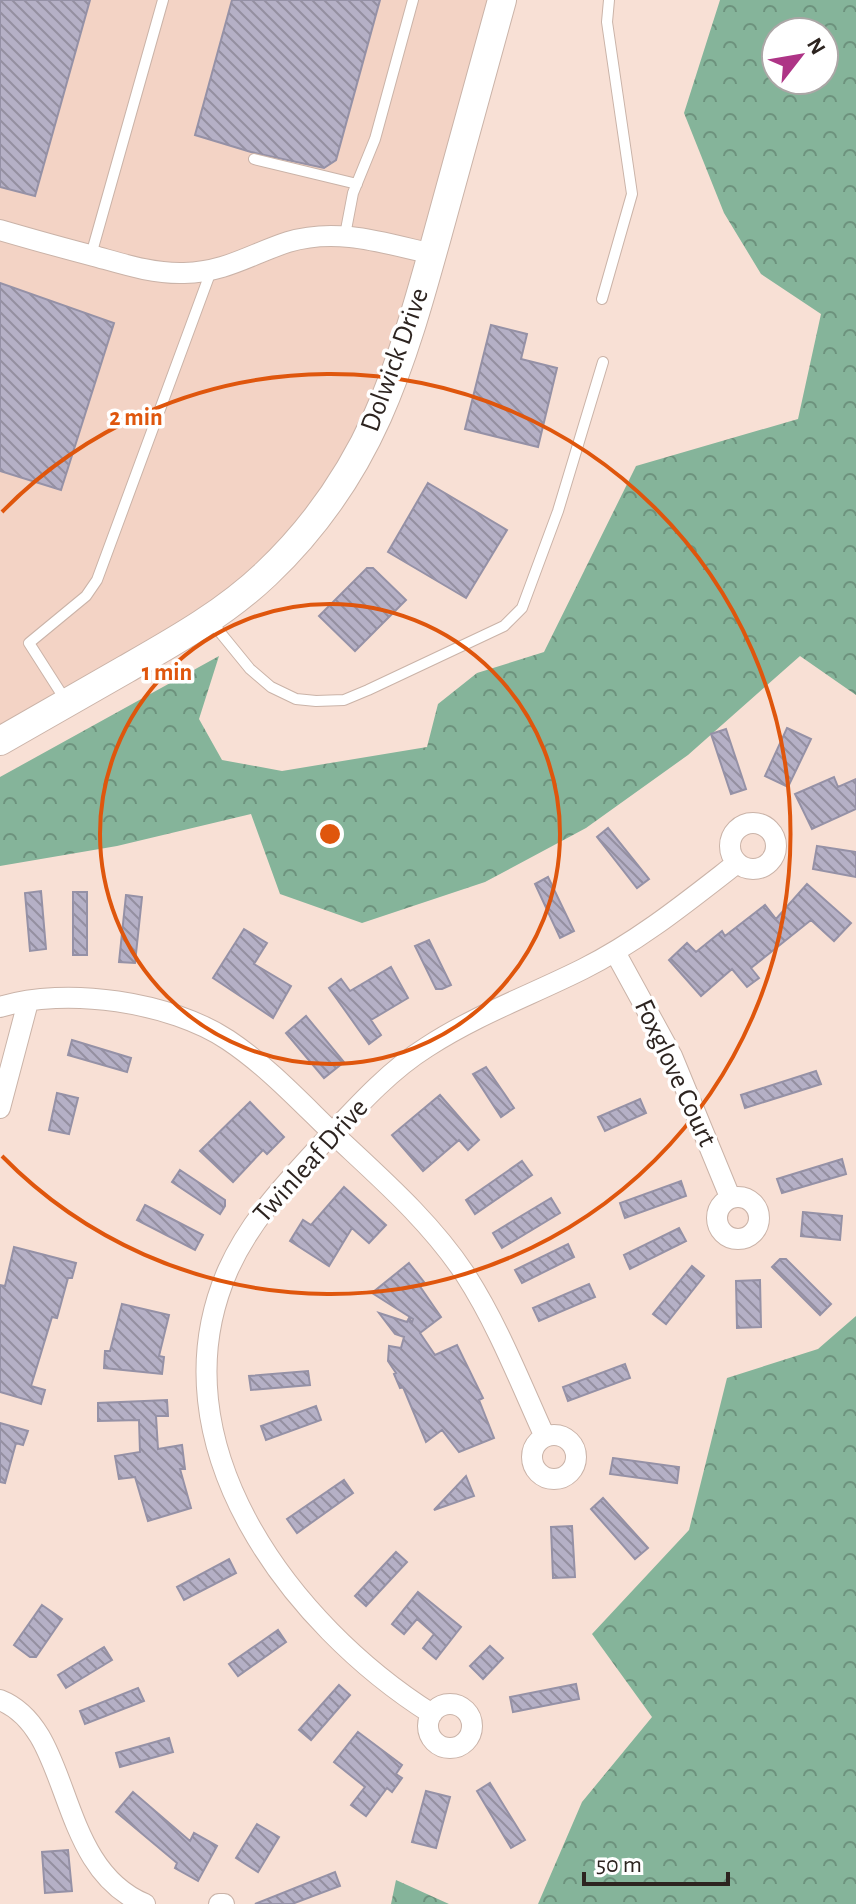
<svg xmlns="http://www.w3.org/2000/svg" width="856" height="1904" font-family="'Alegreya Sans',sans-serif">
  <defs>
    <pattern id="forest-crowns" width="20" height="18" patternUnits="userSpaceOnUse" patternTransform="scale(2)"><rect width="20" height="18" fill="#85b49a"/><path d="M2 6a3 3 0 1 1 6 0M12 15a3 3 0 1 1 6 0" fill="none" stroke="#6d927d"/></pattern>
    <pattern id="building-back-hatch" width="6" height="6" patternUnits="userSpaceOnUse" patternTransform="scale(2)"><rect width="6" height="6" fill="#b5b0c6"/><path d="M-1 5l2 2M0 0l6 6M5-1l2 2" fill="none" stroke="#948fa0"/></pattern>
  </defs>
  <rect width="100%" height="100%" fill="#f8e0d5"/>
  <path fill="#f3d3c5" d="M0 0H502L388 394 265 575 0 741Z"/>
  <path fill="url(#forest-crowns)" fill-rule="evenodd" d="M720 0H856V695L800 656 688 755 586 828 485 882 362 923 280 894 251 814 117 846 0 866V777L219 656 199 719 222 760 282 771 427 747 438 704 477 673 544 652 636 466 798 419 821 314 761 274 724 213 684 113ZM776 32H824V80H776Z
    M856 1316V1904H538L582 1802 652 1717 592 1634 689 1530 727 1378 818 1349Z
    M396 1880 449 1904H391Z"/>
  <path fill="url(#building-back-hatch)" stroke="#9591a6" stroke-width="2" d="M0 0H90L35 196 0 187Z
    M232 0H380L336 160 324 168 251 152 195 135Z
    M0 283 114 323 61 490 0 471Z
    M491 325 527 334 521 359 557 368 538 447 465 429Z
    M428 483 507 530 466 598 388 552Z
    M367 568H373L406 600 355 651 319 616Z
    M787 728 811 739 788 787 765 776Z
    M726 729 746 789 731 794 711 734Z
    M834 777 838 787 856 779V809L812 829 795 794Z
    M608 828 649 879 637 888 597 837Z
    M817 846 856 852V877L813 869Z
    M548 877 574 931 560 938 535 884Z
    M807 884 851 923 834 941 811 920 751 968 759 978 747 987 732 969 701 996 669 960 687 943 696 952 722 931 725 936 765 905 776 919Z
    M41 891 46 949 30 951 25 893Z
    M73 892H87V955H73Z
    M126 895 142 897 135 963 119 962Z
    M244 929 267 943 254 964 291 986 273 1018 213 978Z
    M429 940 451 985 442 989H436L415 946Z
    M391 967 408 998 371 1020 381 1035 369 1044 329 988 341 979 350 991Z
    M306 1016 344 1062 324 1078 286 1033Z
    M72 1040 131 1058 127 1072 68 1055Z
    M486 1067 514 1108 501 1117 473 1074Z
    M816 1071 821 1084 745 1108 741 1095Z
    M57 1093 78 1098 69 1134 49 1130Z
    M440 1095 479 1140 468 1150 459 1140 423 1171 392 1135Z
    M640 1099 646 1113 605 1131 598 1117Z
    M250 1102 284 1137 267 1154 263 1150 233 1182 200 1151Z
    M842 1159 846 1174 782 1193 777 1179Z
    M522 1161 532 1175 475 1214 466 1200Z
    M180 1170 225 1200V1206L220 1214 172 1182Z
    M681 1181 686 1196 625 1218 620 1203Z
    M344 1187 386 1225 369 1243 352 1228 329 1266 290 1241 303 1220 311 1225Z
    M551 1198 560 1213 502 1248 493 1233Z
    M145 1205 203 1235 195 1250 137 1220Z
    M803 1212 842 1216 840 1240 801 1236Z
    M679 1228 686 1241 630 1269 624 1255Z
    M568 1244 574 1257 522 1283 515 1270Z
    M14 1247 76 1263 72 1278H68L57 1318 52 1317 31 1386 45 1390 41 1404 0 1392V1285L5 1286Z
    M780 1259H786L831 1304 820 1315 772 1267Z
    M409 1263 424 1282 419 1285 441 1317 420 1333 435 1355 457 1345 483 1398 479 1400 494 1438 459 1452 442 1430 426 1442 403 1387 400 1388 394 1374 396 1373 388 1361 389 1346 401 1348 404 1337 395 1334 379 1313 407 1322 409 1318 412 1322 413 1319 372 1293Z
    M692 1266 704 1276 666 1324 653 1314Z
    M760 1280 761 1327 737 1328 736 1281Z
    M589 1284 595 1297 539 1321 533 1308Z
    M122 1304 169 1315 159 1356 164 1357 162 1374 104 1368 105 1351H110Z
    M625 1364 630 1378 568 1401 563 1387Z
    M308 1371 310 1385 251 1390 249 1376Z
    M167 1400 168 1416H156L158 1449 182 1445 185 1469H180L191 1508 148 1521 135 1477 119 1479 115 1456 140 1452 139 1420 98 1421V1403Z
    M316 1406 321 1420 266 1440 261 1426Z
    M0 1423 28 1431 23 1445 16 1443 5 1483 0 1482Z
    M613 1458 679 1467 677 1483 610 1474Z
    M466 1476 474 1496 434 1510Z
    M344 1480 353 1493 297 1533 287 1519Z
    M603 1498 648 1548 635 1559 591 1509Z
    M572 1526 575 1577 553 1578 551 1527Z
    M396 1552 407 1562 366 1606 355 1596Z
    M229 1559 236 1573 184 1600 177 1587Z
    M418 1592 461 1627 436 1659 423 1648 434 1634 417 1619 404 1634 392 1624Z
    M42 1605 62 1619 36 1657H30L14 1645Z
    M278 1630 286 1642 238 1676 229 1664Z
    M490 1646 503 1658 483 1679 470 1666Z
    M104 1647 112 1660 66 1688 58 1675Z
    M576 1684 579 1699 513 1712 510 1697Z
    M339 1685 350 1695 311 1740 299 1730Z
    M138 1688 144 1701 85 1724 80 1711Z
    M358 1732 402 1765 396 1774 402 1778 392 1792 387 1788 366 1816 351 1805 365 1787 334 1762Z
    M169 1738 173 1752 120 1767 116 1753Z
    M490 1783 525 1840 511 1848 477 1791Z
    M426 1791 450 1797 436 1848 412 1842Z
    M133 1792 190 1841 194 1833 217 1846 198 1881 175 1868 177 1863 116 1812Z
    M257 1824 279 1837 258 1872 236 1858Z
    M68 1850 72 1891 45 1893 42 1852Z
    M335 1872 340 1886 292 1904H255Z"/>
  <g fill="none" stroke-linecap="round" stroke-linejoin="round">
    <g stroke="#cab3a8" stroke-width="12">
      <path id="service" d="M254 159 357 184
        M345 235 353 193 375 139 413 0
        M91 255 163 0
        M602 299 632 194 607 22 609 0
        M210 620 250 669 271 687 296 699 316 701 344 700 368 690 504 626 522 608 558 511 603 362
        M66 701 29 643 86 596 97 580 211 271"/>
    </g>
    <g stroke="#cab3a8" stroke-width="22">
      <path id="minor" d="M0 230C31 239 63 248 94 256 123 264 153 274 184 273 226 272 251 254 288 242 337 227 384 243 432 254
        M730 846a23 23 0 1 1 46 0a23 23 0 1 1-46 0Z
        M615 952 672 1056 730 1197
        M0 1007C66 986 171 1002 228 1040 270 1068 305 1107 341 1141 386 1183 431 1223 465 1274 498 1325 520 1382 545 1437
        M0 1108 28 1002
        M717 1218a21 21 0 1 1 42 0a21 21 0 1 1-42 0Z
        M532 1457a22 22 0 1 1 44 0a22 22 0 1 1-44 0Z
        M0 1700C74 1729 54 1866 145 1904
        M428 1726a22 22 0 1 1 44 0a22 22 0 1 1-44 0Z
        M432 1714C291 1625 152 1443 228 1270 250 1221 285 1184 321 1145 353 1111 387 1072 427 1047 476 1015 531 995 583 969 639 941 688 901 737 863
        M219 1904H224"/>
    </g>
    <g stroke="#cab3a8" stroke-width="30">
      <path id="secondary" d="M0 741C42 717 84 693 126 669 175 641 225 613 266 574 374 472 403 359 441 222 461 148 482 74 502 0"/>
    </g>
    <use href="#service" stroke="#fff" stroke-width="10"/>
    <use href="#minor" stroke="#fff" stroke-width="20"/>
    <use href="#secondary" stroke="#fff" stroke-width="28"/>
  </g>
  <g fill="none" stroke="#df560d" stroke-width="4">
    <circle cx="330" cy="834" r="230"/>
    <path d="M2 512A460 460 0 1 1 2 1156"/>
  </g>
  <g text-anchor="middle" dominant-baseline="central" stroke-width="7" stroke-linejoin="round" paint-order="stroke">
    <g font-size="28" fill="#2d2420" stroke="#fff">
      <text transform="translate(395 360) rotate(-70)">Dolwick Drive</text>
      <text transform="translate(675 1073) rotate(65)">Foxglove Court</text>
      <text transform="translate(311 1161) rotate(-48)">Twinleaf Drive</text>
    </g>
  </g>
  <circle cx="330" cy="834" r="12" fill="#df560d" stroke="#fff" stroke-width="4"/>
  <g font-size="24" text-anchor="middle" font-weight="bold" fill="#df560d" stroke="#fff" stroke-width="7" stroke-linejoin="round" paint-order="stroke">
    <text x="136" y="425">2 min</text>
    <text x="167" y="680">1 min</text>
  </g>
  <g transform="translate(800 56) rotate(59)"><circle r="38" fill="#ffffff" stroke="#aba7a6" stroke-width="2"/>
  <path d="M0-6L14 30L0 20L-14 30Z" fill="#ae3486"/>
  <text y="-12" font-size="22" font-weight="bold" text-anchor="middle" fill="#2d2420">N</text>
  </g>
  <path d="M584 1872v12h144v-12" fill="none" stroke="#2d2420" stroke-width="4"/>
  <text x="596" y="1872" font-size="24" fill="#2d2420" stroke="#ffffff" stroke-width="6" paint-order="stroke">50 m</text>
</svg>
